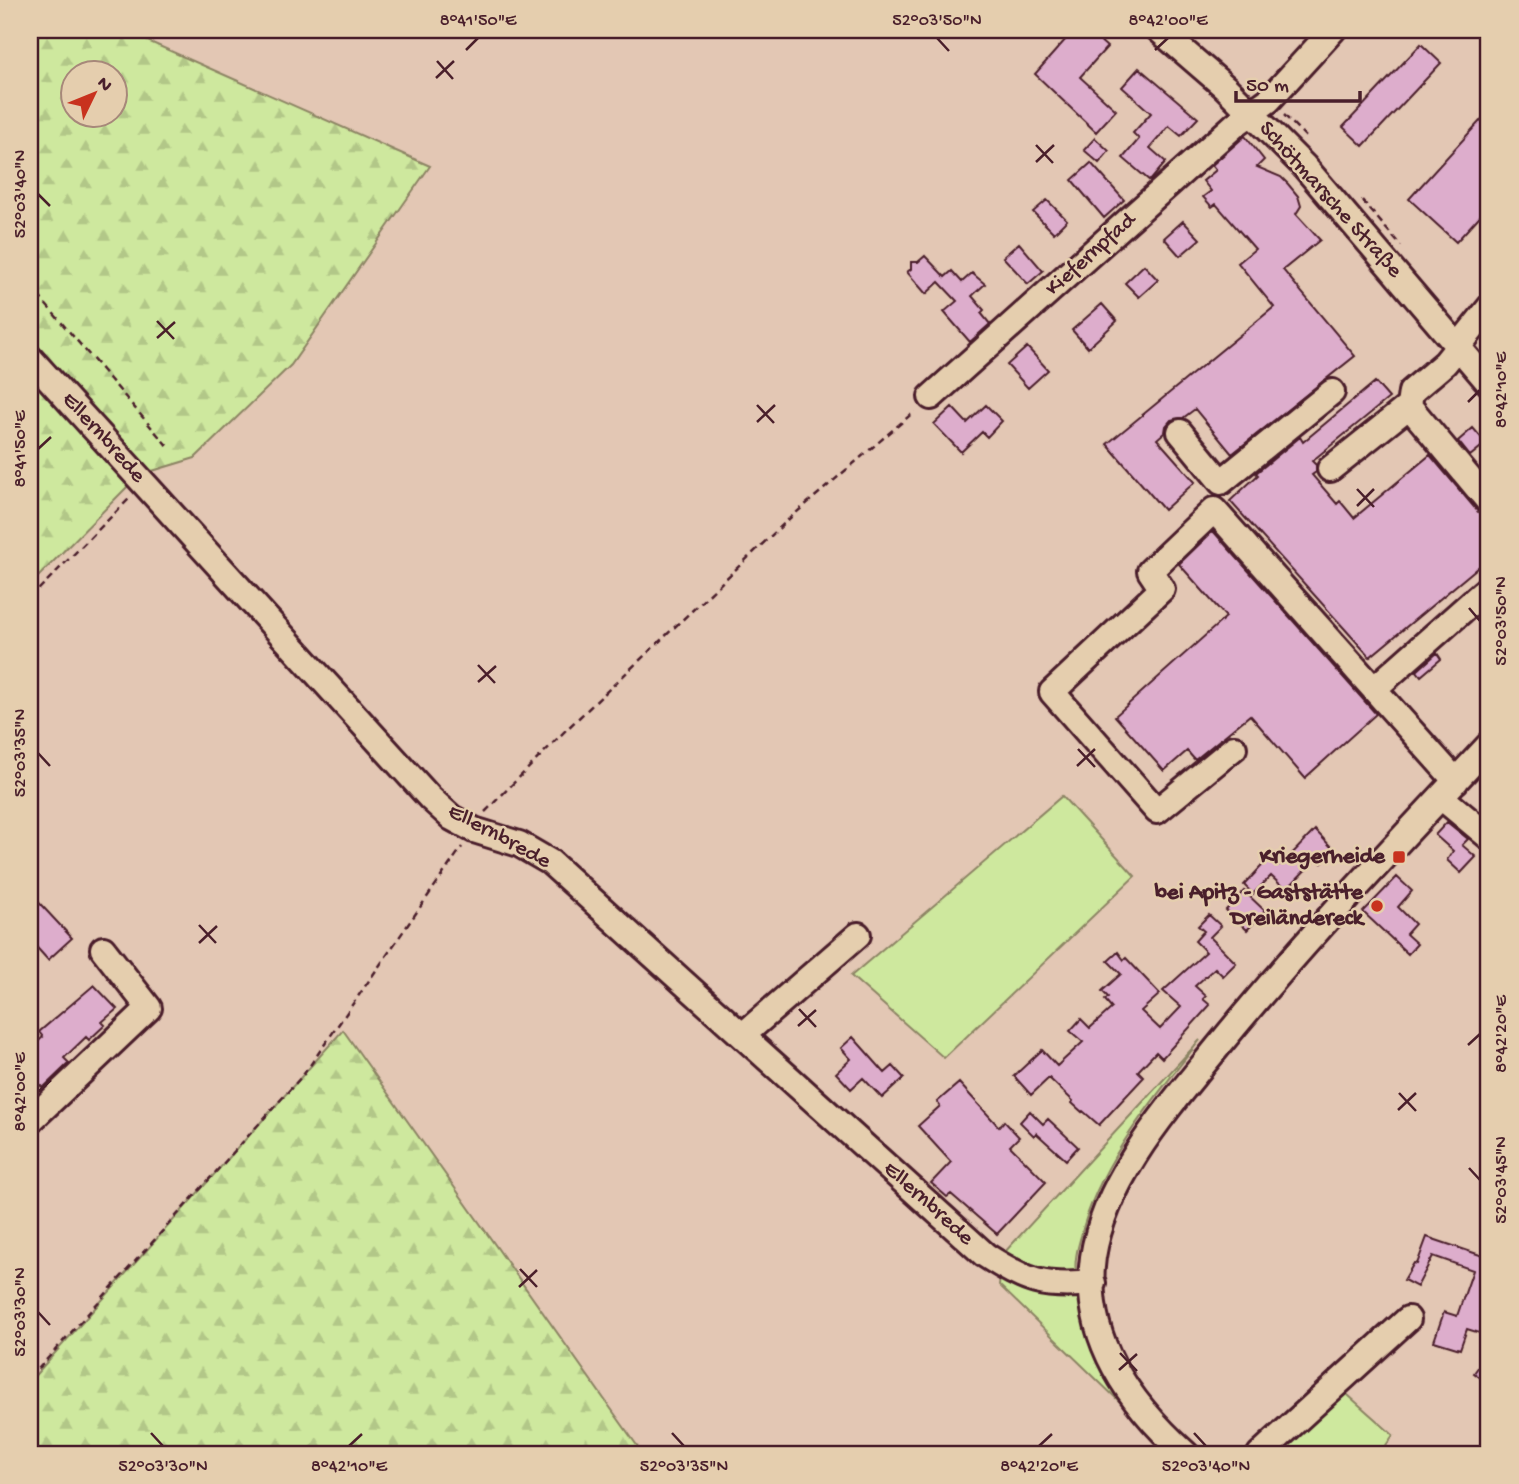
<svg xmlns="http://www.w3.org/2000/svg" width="1519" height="1484" font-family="'Gochi Hand',sans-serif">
  <defs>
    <pattern id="forest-firs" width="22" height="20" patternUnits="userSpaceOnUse" patternTransform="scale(1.75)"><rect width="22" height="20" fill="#cee89e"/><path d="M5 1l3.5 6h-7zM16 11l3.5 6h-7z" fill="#b2c788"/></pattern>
  </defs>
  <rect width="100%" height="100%" fill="#e3c7b4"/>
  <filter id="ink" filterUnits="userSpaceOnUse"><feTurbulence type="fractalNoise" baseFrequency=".0143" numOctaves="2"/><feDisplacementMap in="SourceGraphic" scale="14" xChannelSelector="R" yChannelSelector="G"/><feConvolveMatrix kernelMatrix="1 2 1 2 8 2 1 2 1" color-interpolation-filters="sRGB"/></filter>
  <g filter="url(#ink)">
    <path fill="#cee89e" stroke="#8c8464" stroke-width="2" d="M1062 796 1135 876 944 1058 851 976Z
      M1200 1040C1154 1099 1099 1162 1081 1236 1078 1247 1074 1260 1076 1273 1082 1319 1105 1362 1122 1404L999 1285 1003 1254Z
      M1340 1388 1393 1435 1380 1454H1269Z"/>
    <path fill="url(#forest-firs)" stroke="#8c8464" stroke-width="2" fill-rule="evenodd" d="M30 30H123L430 166 291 365 195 458 139 475 30 585ZM74 74H116V116H74Z
      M343 1030 643 1454H30V1381Z"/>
    <path fill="#ddadcc" stroke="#4a1f2b" stroke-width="2" d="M1074 30H1088L1107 47 1080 77 1116 110 1096 132 1035 74Z
      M1421 44 1441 63 1363 146 1343 127Z
      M1139 68 1198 118 1181 136 1169 126 1150 148 1166 162 1150 181 1123 158 1139 139 1133 133 1151 113 1122 87Z
      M1489 111V206L1456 242 1409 199Z
      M1245 136 1264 160 1257 167 1281 177 1288 184 1298 196 1301 206 1296 214 1320 240 1283 270 1355 356 1232 454 1195 409 1183 418 1171 420 1166 426 1165 432 1157 439 1195 482 1164 510 1107 444 1274 307 1238 263 1255 249 1216 204 1212 207 1203 197 1211 191 1203 181 1216 170 1212 165Z
      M1095 138 1109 151 1099 163 1084 150Z
      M1091 163 1124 200 1104 218 1072 180Z
      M1047 200 1067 220 1054 233 1033 212Z
      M1183 221 1200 239 1180 256 1164 238Z
      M1019 243 1043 271 1028 284 1003 257Z
      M925 256 945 277 952 271 962 282 972 273 985 284 972 296 984 310 981 313 990 324 970 342 944 312 957 301 939 282 926 294 907 272 911 269V262H918Z
      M1144 265 1158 280 1139 297 1125 283Z
      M1102 304 1117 321 1088 348 1072 330Z
      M1027 347 1048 370 1028 388 1007 365Z
      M1375 382 1389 398 1312 461 1316 465V472L1312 475 1337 504 1340 501 1354 518 1430 455 1478 512 1489 518V558L1370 657 1230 501 1258 475 1256 473 1300 437 1303 442Z
      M986 405 1002 421 987 437 982 432 961 452 934 424 952 407 967 423Z
      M1473 428 1486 443 1470 456 1458 441Z
      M1213 531 1376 714 1305 778 1250 715 1195 760 1187 751 1164 771 1115 716 1226 617 1179 564Z
      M1437 653 1441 659 1421 676 1417 671Z
      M1447 822 1468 839 1462 845 1476 857 1461 873 1447 860 1453 851 1435 835Z
      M1315 830 1335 851 1322 863 1317 858 1286 890 1271 876 1253 894 1244 885 1271 856 1279 865 1287 859Z
      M1397 877 1412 891 1398 907 1415 924 1406 934 1417 944 1408 954 1363 912Z
      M1244 891 1265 911 1247 930 1226 910Z
      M30 893 72 938 48 960 30 940Z
      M1209 915 1221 926 1210 937 1236 963 1223 976 1215 968 1195 986 1206 996 1203 999 1210 1005 1162 1058 1156 1052 1138 1071 1144 1077 1099 1125 1083 1111 1082 1112 1072 1103 1073 1101 1049 1078 1031 1095 1014 1076 1042 1050 1057 1066 1083 1042 1070 1031 1081 1019 1090 1028 1112 1008 1105 1000 1108 997 1102 991 1121 974 1108 961 1118 952 1124 960 1126 958 1160 994 1141 1011 1160 1029 1181 1007 1163 991 1206 952 1195 941 1204 931 1198 926Z
      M94 985 117 1009 102 1022 105 1025 89 1040 86 1037 64 1058 69 1063 43 1088 30 1075V1049L43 1037 39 1032Z
      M853 1037 885 1073 893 1066 904 1078 882 1098 863 1078 851 1089 836 1073 851 1059 841 1048Z
      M959 1083 999 1127 1004 1121 1019 1137 1010 1146 1046 1182 997 1234 951 1194 947 1197 931 1183 951 1162 918 1126 940 1106 937 1102Z
      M1030 1111 1043 1124 1048 1119 1078 1147 1066 1160 1036 1133 1034 1136 1020 1122Z
      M1427 1237 1489 1258V1336L1467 1329 1460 1349 1434 1341 1444 1312 1457 1316 1473 1270 1433 1256 1417 1287 1404 1280 1414 1263 1417 1264Z
      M1489 1352V1384L1474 1373Z"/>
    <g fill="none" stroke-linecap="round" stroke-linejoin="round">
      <g stroke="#4a1f2b" stroke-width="30">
        <path id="minor" d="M1159 30 1225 87 1304 166 1489 383
          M1489 308 1445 363 1411 392 1409 406 1489 502
          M30 358 430 798 452 818 474 830 519 844 550 862 985 1255C1027 1282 1043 1288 1093 1283
          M931 397 1236 124 1269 100 1333 30
          M1180 432 1221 482 1332 392
          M1330 469 1409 406
          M1375 688 1489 587
          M1234 748 1157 811 1052 692 1162 589 1150 571 1214 510 1456 781
          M1441 797 1489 837
          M743 1035 858 935
          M30 1121 149 1008 103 949
          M1186 1454C1129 1403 1082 1338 1093 1257 1105 1179 1168 1108 1216 1049 1302 943 1396 845 1489 745
          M1260 1454 1408 1319"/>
      </g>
      <path stroke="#4a1f2b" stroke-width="2.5" stroke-dasharray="7 5" stroke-linecap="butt" d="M1284 115 1309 140
        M1362 200 1401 246
        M30 286 170 449
        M30 598 129 499
        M485 812 566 730 790 518 915 411
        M30 1378 304 1074 462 847"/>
      <use href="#minor" stroke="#e5ceae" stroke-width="24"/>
    </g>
  </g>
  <path fill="none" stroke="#4a1f2b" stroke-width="2.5" d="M937 38 949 51M466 50 478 38M1155 50 1168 38M437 61 453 79M436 78 454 61M1036 145 1053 163M1036 162 1054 145M38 194 50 206M157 321 174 339M157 338 175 322M1468 402 1480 390M757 405 774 423M757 422 775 405M38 449 51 437M1357 489 1374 507M1357 506 1374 489M1469 608 1480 621M478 665 495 683M478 682 496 666M1078 749 1095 767M38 753 50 766M1077 766 1095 749M199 925 216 943M199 943 217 926M799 1009 816 1027M798 1026 816 1010M1468 1045 1480 1034M38 1092 51 1080M1399 1093 1416 1111M1398 1110 1416 1093M1469 1168 1480 1180M520 1269 537 1287M519 1287 537 1270M38 1312 50 1325M1120 1353 1137 1371M1119 1370 1137 1354M151 1433 163 1446M672 1433 684 1446M1194 1433 1206 1446M349 1446 362 1434M1039 1446 1052 1434"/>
  <g fill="#c8321e" stroke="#e5ceae" stroke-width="2.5">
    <rect x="1392" y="850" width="14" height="14" rx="3.5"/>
    <circle cx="1377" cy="906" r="7"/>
  </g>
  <g text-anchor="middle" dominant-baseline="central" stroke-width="5" stroke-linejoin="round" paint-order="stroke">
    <g font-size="23" fill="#4a1f2b" stroke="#e5ceae">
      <text transform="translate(1330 200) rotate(48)">Schötmarsche Straße</text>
      <text transform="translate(1091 255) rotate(-42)">Kiefernpfad</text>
      <text transform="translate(103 438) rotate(48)">Ellernbrede</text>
      <text transform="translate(499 837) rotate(28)">Ellernbrede</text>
      <text transform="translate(928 1204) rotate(42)">Ellernbrede</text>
    </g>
    <g font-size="23" font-weight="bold" fill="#4a1f2b" stroke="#e5ceae" text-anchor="end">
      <text x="1385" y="857">Kriegerheide</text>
      <text x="1363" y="893">bei Apitz - Gaststätte<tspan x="1363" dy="26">Dreiländereck</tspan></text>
    </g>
  </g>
  <rect width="1519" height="1484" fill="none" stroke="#e5ceae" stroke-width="77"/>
  <g transform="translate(94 94) rotate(47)"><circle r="33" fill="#e5ceae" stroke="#a7887a" stroke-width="2"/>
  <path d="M0-5L12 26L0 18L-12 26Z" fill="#c8321e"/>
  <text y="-10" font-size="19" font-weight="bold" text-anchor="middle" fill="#4a1f2b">N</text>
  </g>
  <path d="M1236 91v10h124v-10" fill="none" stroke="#4a1f2b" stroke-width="3.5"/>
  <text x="1246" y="91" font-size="21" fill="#4a1f2b" stroke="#e5ceae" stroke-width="5" paint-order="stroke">50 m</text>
  <rect x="38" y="38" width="1442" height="1408" fill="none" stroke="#4a1f2b" stroke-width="2.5"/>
  <g font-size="18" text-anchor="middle" fill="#4a1f2b">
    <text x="478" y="25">8°41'50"E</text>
    <text x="937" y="25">52°03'50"N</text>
    <text x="1168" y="25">8°42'00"E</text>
    <text transform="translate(19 194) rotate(-90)" y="6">52°03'40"N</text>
    <text transform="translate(1500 390) rotate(-90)" y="6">8°42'10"E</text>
    <text transform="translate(19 449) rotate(-90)" y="6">8°41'50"E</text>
    <text transform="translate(1500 621) rotate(-90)" y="6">52°03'50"N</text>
    <text transform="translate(19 753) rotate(-90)" y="6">52°03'35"N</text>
    <text transform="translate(1500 1034) rotate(-90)" y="6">8°42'20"E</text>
    <text transform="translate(19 1092) rotate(-90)" y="6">8°42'00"E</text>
    <text transform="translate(1500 1180) rotate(-90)" y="6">52°03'45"N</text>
    <text transform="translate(19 1312) rotate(-90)" y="6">52°03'30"N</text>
    <text x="163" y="1471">52°03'30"N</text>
    <text x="349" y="1471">8°42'10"E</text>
    <text x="684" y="1471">52°03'35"N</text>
    <text x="1039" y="1471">8°42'20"E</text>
    <text x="1206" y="1471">52°03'40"N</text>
  </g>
</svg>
